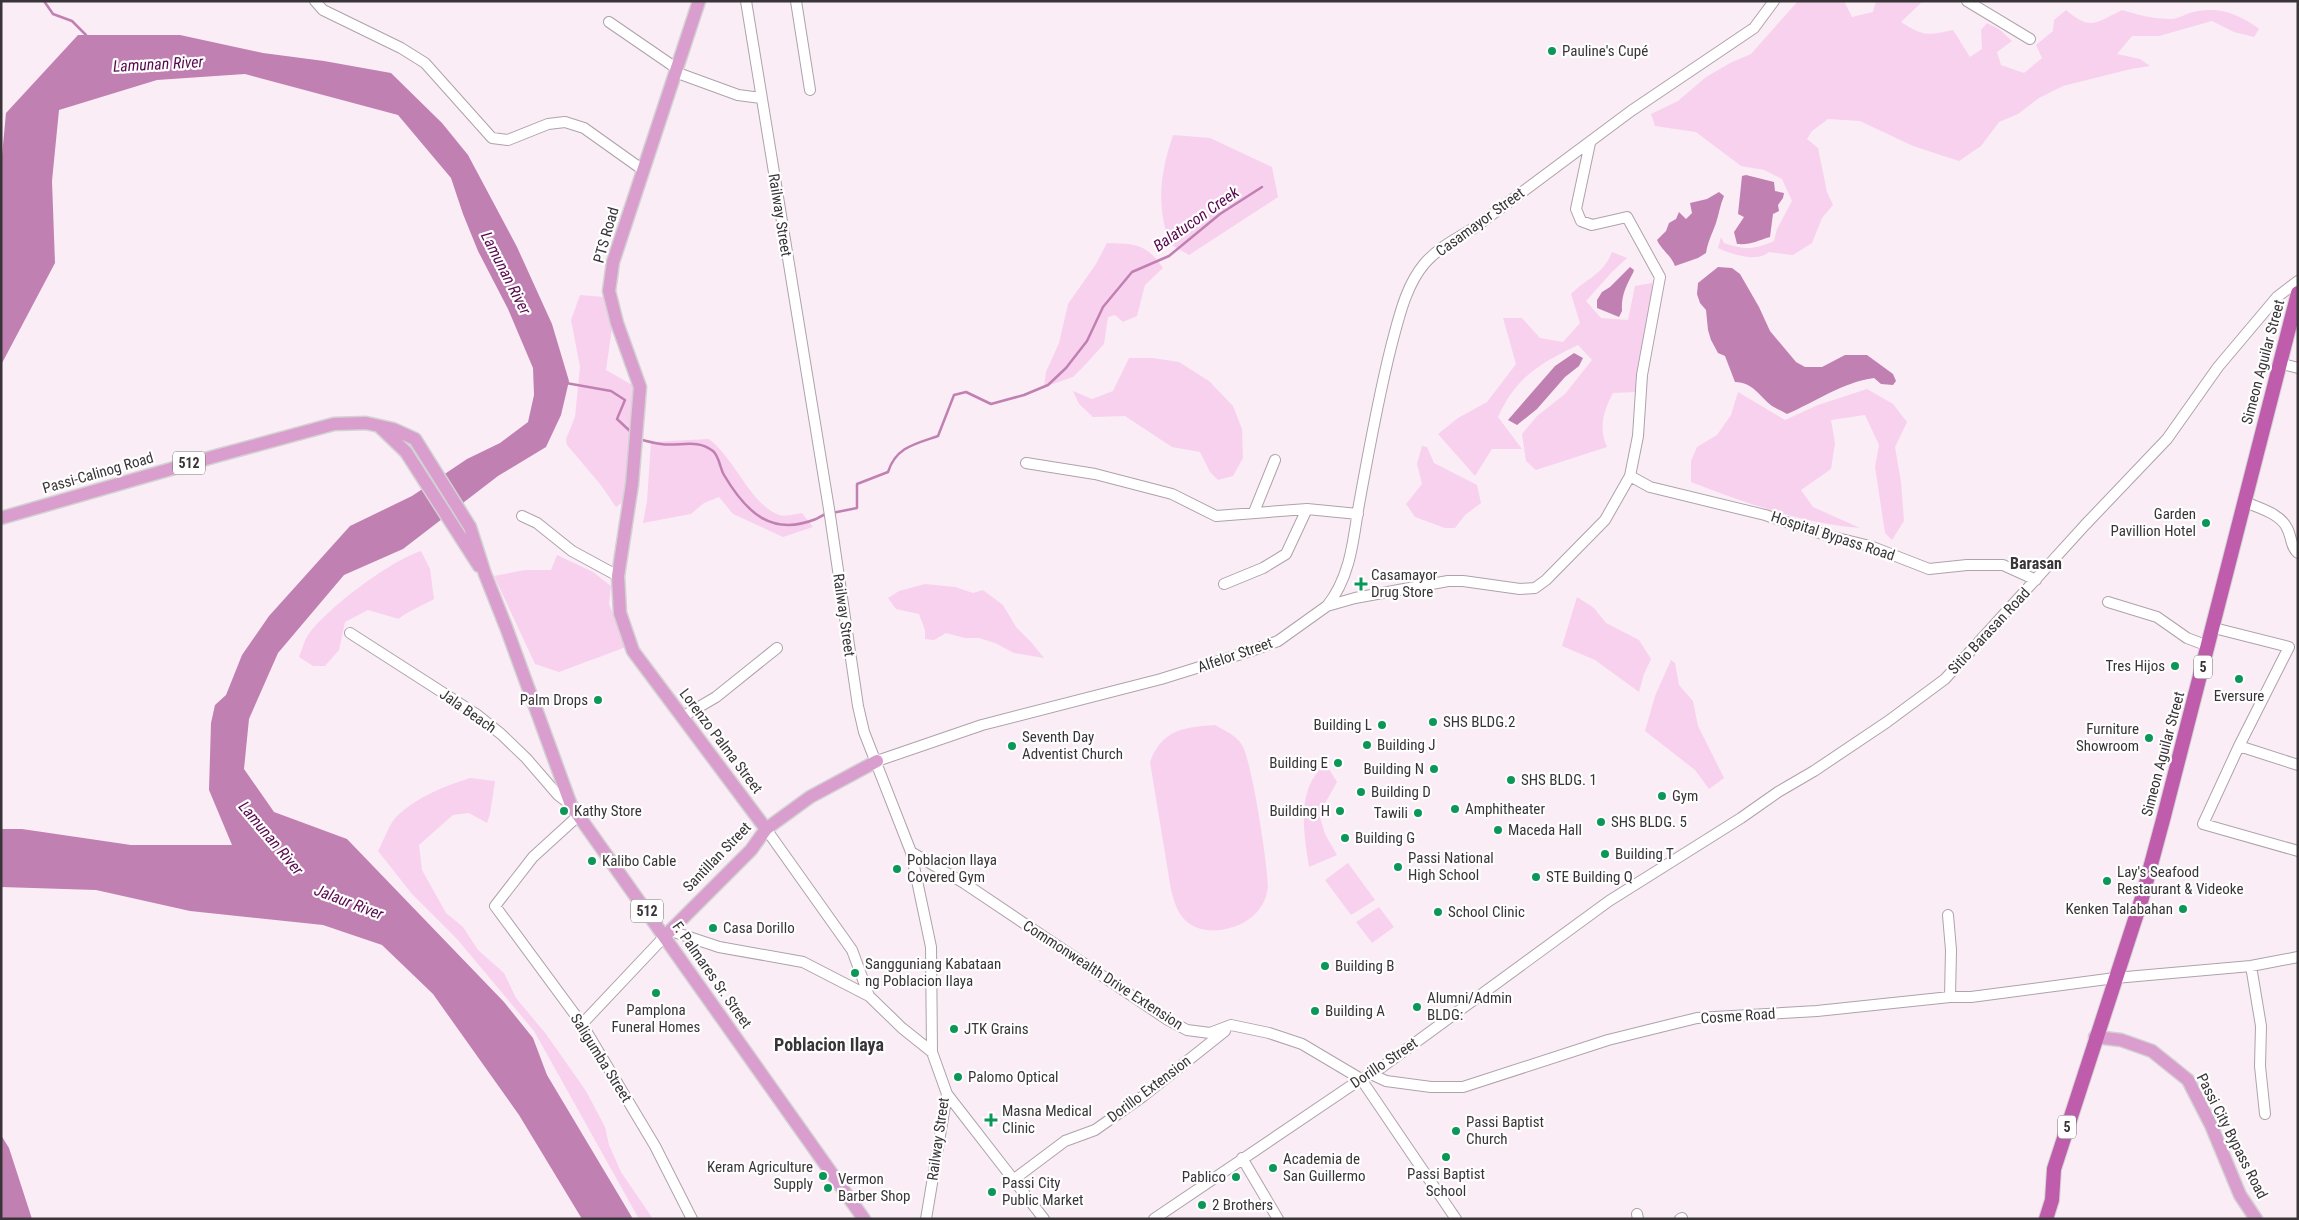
<svg xmlns="http://www.w3.org/2000/svg" width="2299" height="1220" font-family="'Roboto Condensed',sans-serif">
  <rect width="100%" height="100%" fill="#faedf6"/>
  <path fill="#f8d1ee" d="M1798 1H1844L1852 17 1873 12 1876 1H1923L1901 22C1923 36 1927 36 1953 30L1970 57 1982 49 1981 30 1987 23 1999 29 2012 41 1997 52 2001 65 2024 73 2042 58 2036 45 2053 31 2054 20 2066 10C2091 31 2095 23 2122 10 2138 15 2154 19 2171 19 2179 19 2186 13 2194 12 2218 6 2240 14 2259 29L2254 37 2234 32 2212 21 2159 36H2132L2117 54 2140 59 2150 66 2131 69 2063 86 2039 98 2018 114 1999 122 1981 146 1959 161 1913 146 1860 121 1828 119 1812 131 1807 139 1818 148 1827 192 1833 205 1822 218 1812 243 1793 255 1769 252C1756 263 1732 254 1718 248L1721 237 1724 243C1745 250 1754 250 1774 241L1777 229 1792 201 1782 179 1764 170 1741 166 1696 132 1655 126 1651 114 1678 101 1706 77 1730 63 1751 54Z
    M1173 135 1210 138 1272 167 1278 197 1189 255 1170 244C1156 205 1160 174 1173 135Z
    M1107 243C1135 244 1146 243 1163 268L1145 285 1137 316 1123 322 1115 315 1108 317 1104 344 1084 366 1073 377 1044 387 1046 372 1059 343 1068 304 1096 264Z
    M1612 252 1627 258 1611 273 1586 301 1601 318 1628 320 1635 286 1652 283V316L1640 355 1635 392 1613 393C1604 410 1598 427 1607 447L1536 470 1526 461 1522 434 1537 416 1565 394 1592 360 1578 345C1539 364 1516 377 1498 417L1522 449H1492L1475 476 1438 434 1458 418 1487 402 1516 364 1503 318H1522L1540 338 1563 342 1580 323 1571 294C1587 278 1603 275 1612 252Z
    M580 295 604 297 614 314 606 370 634 386 637 412 623 502 616 507 600 484 567 445 566 439 575 417 580 367 571 320Z
    M1129 358H1153L1179 362 1209 381 1233 406 1242 429 1243 458 1233 476 1218 480 1210 472 1200 452 1172 447 1125 416 1093 417 1079 404 1073 391 1092 399 1113 391Z
    M1867 389 1893 404 1907 422 1895 447 1901 482 1904 521 1892 540 1885 533 1875 467 1879 445 1865 415 1831 420 1835 443 1831 469 1801 490 1813 507 1860 528C1802 523 1745 503 1691 482V461L1697 447 1717 435 1731 415 1738 392 1785 420 1818 405Z
    M709 439C736 460 750 504 779 515 785 517 796 514 802 513L813 527 783 537 733 514 719 497 704 503 691 514 643 523 647 501 651 442Z
    M1422 446 1427 447 1434 463 1477 485 1481 503 1465 515 1455 528H1445L1415 517 1406 504 1422 484 1417 464Z
    M421 551 430 569 434 599C426 604 402 614 399 619L368 610 345 622 339 650 325 666H313L299 657C302 650 304 641 308 635 327 608 390 561 421 551Z
    M557 555 593 572 611 586 609 604 626 647 559 672 535 664 494 576 525 570H551Z
    M925 584 955 587 973 593 983 590 1003 605 1016 627 1031 642 1044 658 1014 653 995 643 979 638H965L946 633 934 640 925 639V630L919 614 896 609 888 598 899 591Z
    M1577 597 1594 608 1606 623 1639 640 1651 659 1644 674 1639 692 1595 660 1562 646Z
    M1671 660 1675 663 1679 685 1693 701 1698 726 1724 778 1709 789 1695 770 1645 731 1655 696Z
    M1215 725C1224 730 1237 736 1242 745 1252 761 1268 867 1268 887 1267 893 1265 901 1262 905 1249 929 1205 940 1185 920 1177 912 1174 901 1171 890L1150 762C1162 730 1183 727 1215 725Z
    M1326 764 1337 782 1319 814 1325 834 1337 855 1309 867C1304 834 1295 788 1326 764Z
    M470 778 495 781 490 814 487 823 469 813 453 815 419 845 422 870 446 913 463 927 478 950 504 973 516 998 546 1034 586 1091 605 1127 609 1145 621 1172 653 1219H639L534 1031 457 939 412 894 378 851C384 840 389 824 397 816 417 797 444 786 470 778Z
    M1348 863 1375 900 1351 915 1325 880Z
    M1379 907 1394 927 1372 943 1356 922Z"/>
  <path fill="#c180b2" d="M78 35H180L263 53 324 61 391 73 442 123 468 155 517 247 552 324 569 381 561 415 546 447 498 476 403 549 344 575 278 653 249 719 244 769 274 812 347 839 504 1002 533 1038 547 1075 633 1219H582L519 1115 433 994 382 945 323 925 190 911 96 890 1 887V829H22L131 845H232L209 790 211 723 215 705 226 695 242 655 269 616 350 526 412 496 467 459 500 443 528 422 534 395 533 368 508 309 478 251 463 214 451 178 398 115 245 74 157 80 59 110 52 181 55 263 1 365V166L6 113Z
    M1746 175 1774 182 1775 191 1784 193 1783 198 1778 205 1779 211 1773 214 1770 237C1756 241 1752 245 1737 244L1734 232 1744 217 1738 214 1742 176Z
    M1719 192 1724 196C1720 205 1719 214 1716 223 1712 234 1708 241 1706 253L1698 258 1675 266C1671 255 1662 251 1657 240L1666 231 1669 223 1676 219 1679 212 1686 219 1692 213 1690 203 1707 199Z
    M1630 267 1634 270 1633 273C1626 286 1621 296 1622 311L1619 317 1597 308V300L1602 292 1610 287Z
    M1718 267 1732 268 1740 274 1759 307 1770 331 1796 362 1805 367H1822L1845 355H1867L1893 374 1896 381 1893 385 1881 384 1874 378C1843 382 1815 402 1787 414 1782 411 1777 409 1772 406 1760 397 1753 382 1735 382L1725 356 1718 353 1711 340 1708 330 1706 310 1700 303 1697 294 1698 283Z
    M1574 353 1583 358 1579 366 1565 377 1537 409 1517 425 1508 420 1555 366Z
    M1 1135 9 1148 32 1219H1Z"/>
  <g fill="none" stroke-linecap="round" stroke-linejoin="round">
    <path stroke="#c180b2" stroke-width="2.5" d="M44 1 53 14 72 21 86 35V38
      M566 383 611 391 625 400 617 419 631 432
      M639 439C646 441 654 443 661 444 679 447 697 438 713 451 719 456 720 468 724 475 746 512 771 537 816 519 820 517 823 515 826 514
      M832 513 857 508V484L888 472C896 447 915 444 938 436L954 395 966 392 991 404 1024 395 1048 385 1066 368 1087 341 1103 307 1132 272 1169 256 1220 214 1262 187"/>
    <g stroke="#aea2ab" stroke-width="12">
      <path id="minor" d="M315 1 323 10 401 48 425 63 492 138 508 140 548 124 565 122 584 128 643 170
        M746 1 829 509 858 706 864 732 911 852 931 947 932 1052 947 1094 926 1219
        M796 1 810 90
        M1967 1 2030 39
        M609 22 676 68
        M675 72 738 95 761 98
        M2279 363 2298 368
        M1026 463 1095 474 1172 494 1216 516 1307 509 1358 514
        M1630 476 1650 487 1765 515 1829 536 1870 546 1929 569 1967 565H2003L2036 580
        M2243 501C2258 508 2280 513 2287 528 2292 537 2290 546 2298 553
        M1254 512 1275 460
        M522 516 537 523 572 551 618 576
        M1224 584 1263 568 1286 554 1307 509
        M2108 602 2157 617 2187 638 2208 646
        M1327 606C1349 579 1353 544 1358 510 1368 454 1378 398 1392 343 1399 317 1406 285 1425 263 1438 248 1457 238 1474 228L1631 111 1754 28 1774 1
        M2214 628 2289 647 2239 746 2203 824 2298 851
        M350 633 476 714 501 734 526 758 558 795 571 805
        M682 717 716 697 777 648
        M2239 746 2298 765
        M877 761 982 725 1161 679 1251 651 1278 641 1327 606 1355 598 1448 581H1463L1520 589 1535 588 1546 580 1605 520 1630 476 1638 436 1642 375 1660 277 1627 217 1592 225 1581 221 1576 209 1590 143
        M578 816 533 857 495 906 582 1024 655 1146 692 1219
        M766 829 852 950 869 996
        M911 852 964 883 1168 1020 1187 1030 1210 1033 1231 1025 1269 1033 1302 1044 1361 1079 1456 1219
        M1948 915 1951 950 1950 997
        M671 931 719 947 803 962 869 996 902 1028 932 1052
        M2251 966 2261 1026 2260 1066 2265 1114
        M582 1024 665 936
        M1371 1074 1386 1081 1431 1087H1463L1608 1040 1697 1018 1817 1011 1950 997H1971L2115 978 2251 966 2298 957
        M947 1094 1044 1219
        M1242 1158 1278 1219
        M1013 1180 1065 1141 1095 1130 1142 1097 1225 1031
        M1637 1214 1638 1219
        M1154 1219 1361 1079 1378 1070 1609 901 1741 818 1778 792 1814 771 1887 722 1945 679 2085 525 2167 439 2218 367 2277 297 2298 281
        M1680 1219 1682 1218"/>
    </g>
    <g stroke="#d3d2d3" stroke-width="15">
      <path id="major" d="M699 1 613 262 609 291 617 323 640 387 632 484 618 576 620 613 633 651 766 829
        M381 428 406 452 479 566
        M1 518 216 456 334 424 366 423 393 429 415 439 470 527 485 574 506 627 571 805 864 1219
        M665 936 751 850 766 829 810 797 877 761
        M2095 1037 2121 1040 2152 1051 2188 1080 2211 1125 2240 1195 2256 1219"/>
    </g>
    <g stroke="#d3d2d3" stroke-width="16">
      <path id="highway" d="M2046 1219 2052 1200 2054 1169 2142 898 2164 816 2298 293"/>
    </g>
    <use href="#minor" stroke="#fff" stroke-width="10"/>
    <use href="#major" stroke="#d99ecd" stroke-width="12"/>
    <use href="#highway" stroke="#bf5dac" stroke-width="14"/>
  </g>
  <g fill="#0b9757" stroke="#fefefe" stroke-width="2">
    <circle cx="1552" cy="51" r="5"/>
    <circle cx="2206" cy="523" r="5"/>
    <path d="M1358.5 576.5h5v5h5v5h-5v5h-5v-5h-5v-5h5z"/>
    <circle cx="2175" cy="666" r="5"/>
    <circle cx="2239" cy="679" r="5"/>
    <circle cx="598" cy="700" r="5"/>
    <circle cx="1433" cy="722" r="5"/>
    <circle cx="1382" cy="725" r="5"/>
    <circle cx="2149" cy="738" r="5"/>
    <circle cx="1367" cy="745" r="5"/>
    <circle cx="1012" cy="746" r="5"/>
    <circle cx="1338" cy="763" r="5"/>
    <circle cx="1434" cy="769" r="5"/>
    <circle cx="1511" cy="780" r="5"/>
    <circle cx="1361" cy="792" r="5"/>
    <circle cx="1662" cy="796" r="5"/>
    <circle cx="1455" cy="809" r="5"/>
    <circle cx="564" cy="811" r="5"/>
    <circle cx="1340" cy="811" r="5"/>
    <circle cx="1418" cy="813" r="5"/>
    <circle cx="1601" cy="822" r="5"/>
    <circle cx="1498" cy="830" r="5"/>
    <circle cx="1345" cy="838" r="5"/>
    <circle cx="1605" cy="854" r="5"/>
    <circle cx="592" cy="861" r="5"/>
    <circle cx="1398" cy="867" r="5"/>
    <circle cx="897" cy="869" r="5"/>
    <circle cx="1536" cy="877" r="5"/>
    <circle cx="2107" cy="881" r="5"/>
    <circle cx="2183" cy="909" r="5"/>
    <circle cx="1438" cy="912" r="5"/>
    <circle cx="713" cy="928" r="5"/>
    <circle cx="1325" cy="966" r="5"/>
    <circle cx="855" cy="973" r="5"/>
    <circle cx="656" cy="993" r="5"/>
    <circle cx="1417" cy="1007" r="5"/>
    <circle cx="1315" cy="1011" r="5"/>
    <circle cx="954" cy="1029" r="5"/>
    <circle cx="958" cy="1077" r="5"/>
    <path d="M988.5 1112.5h5v5h5v5h-5v5h-5v-5h-5v-5h5z"/>
    <circle cx="1456" cy="1131" r="5"/>
    <circle cx="1446" cy="1157" r="5"/>
    <circle cx="1273" cy="1168" r="5"/>
    <circle cx="823" cy="1176" r="5"/>
    <circle cx="1236" cy="1177" r="5"/>
    <circle cx="828" cy="1188" r="5"/>
    <circle cx="992" cy="1192" r="5"/>
    <circle cx="1202" cy="1205" r="5"/>
  </g>
  <g text-anchor="middle" dominant-baseline="central" stroke-width="4.5" stroke-linejoin="round" paint-order="stroke">
    <g fill="#fefefe" stroke="#747173" stroke-width="1">
      <rect x="173" y="451.5" width="32" height="23" rx="4"/>
      <rect x="2194" y="655.5" width="18" height="23" rx="4"/>
      <rect x="631" y="899.5" width="32" height="23" rx="4"/>
      <rect x="2058" y="1115.5" width="18" height="23" rx="4"/>
    </g>
    <g font-size="14" font-weight="bold" fill="#393437">
      <text x="189" y="463">512</text>
      <text x="2203" y="667">5</text>
      <text x="647" y="911">512</text>
      <text x="2067" y="1127">5</text>
    </g>
    <g font-size="15" fill="#393437" stroke="#fefefe" text-anchor="start">
      <text x="1562" y="51">Pauline's Cupé</text>
      <text x="2196" y="514" text-anchor="end">Garden<tspan x="2196" dy="17">Pavillion Hotel</tspan></text>
      <text x="1371" y="575">Casamayor<tspan x="1371" dy="17">Drug Store</tspan></text>
      <text x="2165" y="666" text-anchor="end">Tres Hijos</text>
      <text x="2239" y="696" text-anchor="middle">Eversure</text>
      <text x="588" y="700" text-anchor="end">Palm Drops</text>
      <text x="1443" y="722">SHS BLDG.2</text>
      <text x="1372" y="725" text-anchor="end">Building L</text>
      <text x="2139" y="729" text-anchor="end">Furniture<tspan x="2139" dy="17">Showroom</tspan></text>
      <text x="1022" y="737">Seventh Day<tspan x="1022" dy="17">Adventist Church</tspan></text>
      <text x="1377" y="745">Building J</text>
      <text x="1328" y="763" text-anchor="end">Building E</text>
      <text x="1424" y="769" text-anchor="end">Building N</text>
      <text x="1521" y="780">SHS BLDG. 1</text>
      <text x="1371" y="792">Building D</text>
      <text x="1672" y="796">Gym</text>
      <text x="1465" y="809">Amphitheater</text>
      <text x="574" y="811">Kathy Store</text>
      <text x="1330" y="811" text-anchor="end">Building H</text>
      <text x="1408" y="813" text-anchor="end">Tawili</text>
      <text x="1611" y="822">SHS BLDG. 5</text>
      <text x="1508" y="830">Maceda Hall</text>
      <text x="1355" y="838">Building G</text>
      <text x="1615" y="854">Building T</text>
      <text x="1408" y="858">Passi National<tspan x="1408" dy="17">High School</tspan></text>
      <text x="907" y="860">Poblacion Ilaya<tspan x="907" dy="17">Covered Gym</tspan></text>
      <text x="602" y="861">Kalibo Cable</text>
      <text x="2117" y="872">Lay's Seafood<tspan x="2117" dy="17">Restaurant &amp; Videoke</tspan></text>
      <text x="1546" y="877">STE Building Q</text>
      <text x="2173" y="909" text-anchor="end">Kenken Talabahan</text>
      <text x="1448" y="912">School Clinic</text>
      <text x="723" y="928">Casa Dorillo</text>
      <text x="865" y="964">Sangguniang Kabataan<tspan x="865" dy="17">ng Poblacion Ilaya</tspan></text>
      <text x="1335" y="966">Building B</text>
      <text x="1427" y="998">Alumni/Admin<tspan x="1427" dy="17">BLDG:</tspan></text>
      <text x="656" y="1010" text-anchor="middle">Pamplona<tspan x="656" dy="17">Funeral Homes</tspan></text>
      <text x="1325" y="1011">Building A</text>
      <text x="964" y="1029">JTK Grains</text>
      <text x="968" y="1077">Palomo Optical</text>
      <text x="1002" y="1111">Masna Medical<tspan x="1002" dy="17">Clinic</tspan></text>
      <text x="1466" y="1122">Passi Baptist<tspan x="1466" dy="17">Church</tspan></text>
      <text x="1283" y="1159">Academia de<tspan x="1283" dy="17">San Guillermo</tspan></text>
      <text x="813" y="1167" text-anchor="end">Keram Agriculture<tspan x="813" dy="17">Supply</tspan></text>
      <text x="1446" y="1174" text-anchor="middle">Passi Baptist<tspan x="1446" dy="17">School</tspan></text>
      <text x="1226" y="1177" text-anchor="end">Pablico</text>
      <text x="838" y="1179">Vermon<tspan x="838" dy="17">Barber Shop</tspan></text>
      <text x="1002" y="1183">Passi City<tspan x="1002" dy="17">Public Market</tspan></text>
      <text x="1212" y="1205">2 Brothers</text>
    </g>
    <g font-size="15" fill="#393437" stroke="#fefefe">
      <text transform="translate(780 215) rotate(81)">Railway Street</text>
      <text transform="translate(1480 222) rotate(-36)">Casamayor Street</text>
      <text transform="translate(606 235) rotate(-74)">PTS Road</text>
      <text transform="translate(2263 362) rotate(-75)">Simeon Aguilar Street</text>
      <text transform="translate(98 473) rotate(-16)">Passi-Calinog Road</text>
      <text transform="translate(1833 536) rotate(18)">Hospital Bypass Road</text>
      <text transform="translate(844 615) rotate(82)">Railway Street</text>
      <text transform="translate(1989 631) rotate(-47)">Sitio Barasan Road</text>
      <text transform="translate(1235 655) rotate(-19)">Alfelor Street</text>
      <text transform="translate(468 711) rotate(35)">Jala Beach</text>
      <text transform="translate(721 741) rotate(53)">Lorenzo Palma Street</text>
      <text transform="translate(2163 754) rotate(-75)">Simeon Aguilar Street</text>
      <text transform="translate(717 857) rotate(-46)">Santillan Street</text>
      <text transform="translate(712 975) rotate(55)">F. Palmares Sr. Street</text>
      <text transform="translate(1103 975) rotate(33)">Commonwealth Drive Extension</text>
      <text transform="translate(1738 1016) rotate(-4)">Cosme Road</text>
      <text transform="translate(601 1058) rotate(58)">Saligumba Street</text>
      <text transform="translate(1384 1063) rotate(-34)">Dorillo Street</text>
      <text transform="translate(1149 1089) rotate(-37)">Dorillo Extension</text>
      <text transform="translate(2232 1136) rotate(63)">Passi City Bypass Road</text>
      <text transform="translate(938 1139) rotate(-82)">Railway Street</text>
    </g>
    <g font-size="16" font-style="italic" fill="#59094e" stroke="#fefefe">
      <text transform="translate(158 64) rotate(-3)">Lamunan River</text>
      <text transform="translate(1196 219) rotate(-35)">Balatucon Creek</text>
      <text transform="translate(506 273) rotate(63)">Lamunan River</text>
      <text transform="translate(271 838) rotate(50)">Lamunan River</text>
      <text transform="translate(349 902) rotate(21)">Jalaur River</text>
    </g>
    <g font-size="16" font-weight="bold" fill="#393437" stroke="#fefefe">
      <text x="2036" y="563">Barasan</text>
    </g>
    <g font-size="18" font-weight="bold" fill="#393437" stroke="#fefefe">
      <text x="829" y="1044">Poblacion Ilaya</text>
    </g>
  </g>
  <rect width="2299" height="1220" fill="none" stroke="#393437" stroke-width="5"/>
</svg>
